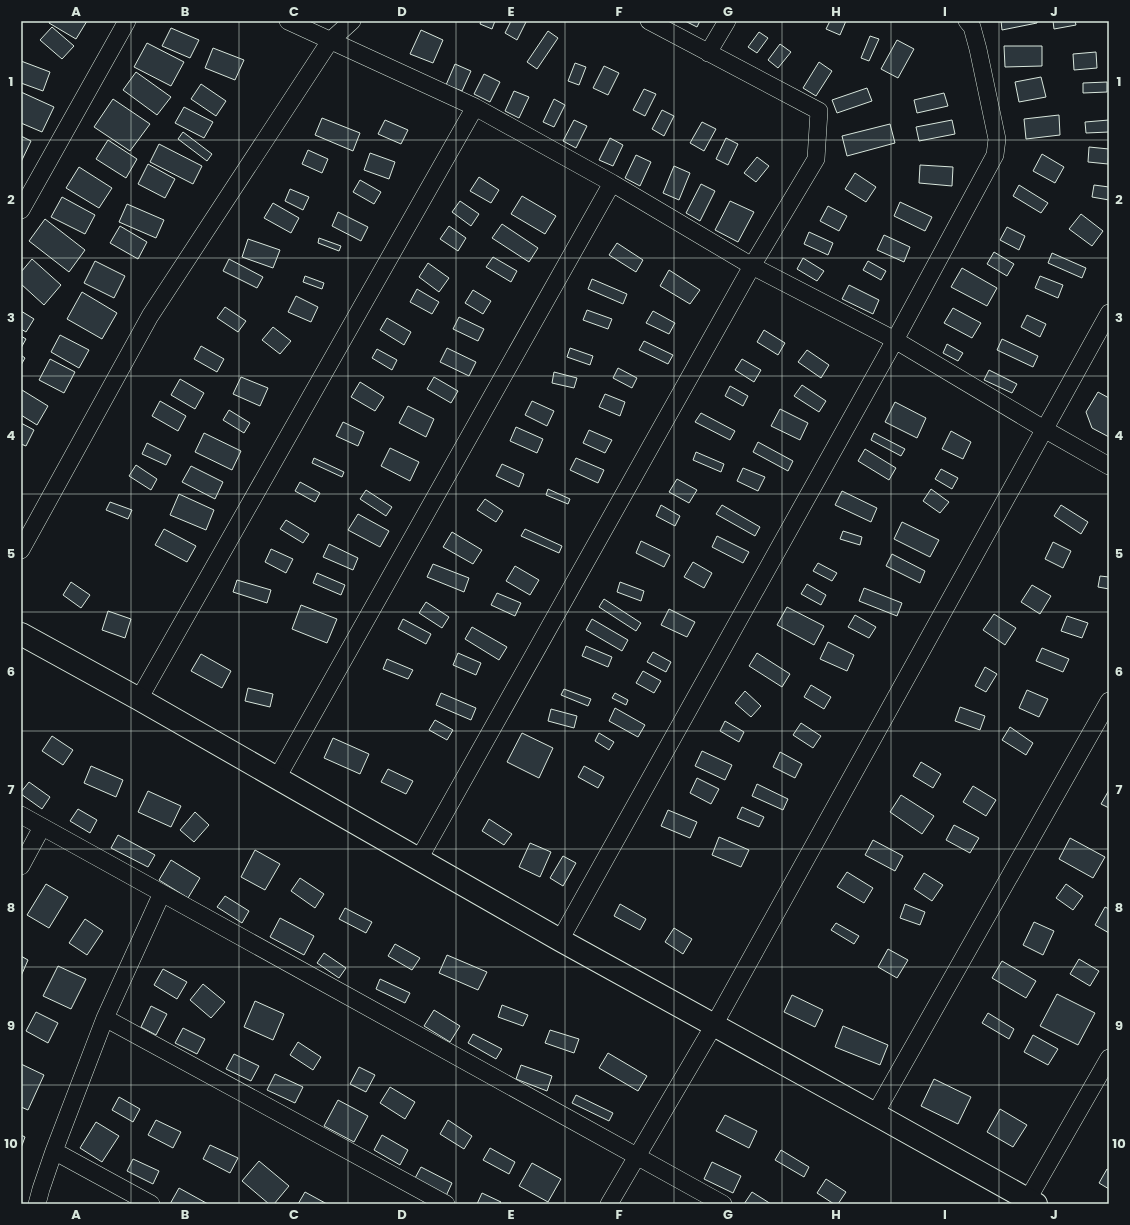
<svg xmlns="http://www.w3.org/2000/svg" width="1130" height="1225" font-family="Poppins,sans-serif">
  <rect width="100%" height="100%" fill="#14181c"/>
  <path fill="#2c363c" stroke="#d8e6dc" d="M50 21H87L76 39 49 23Z
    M481 21H495L492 29 480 24Z
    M511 21H523L526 22 517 40 505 33Z
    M685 21H700L697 27Z
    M830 21H846L840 35 826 29Z
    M1001 21H1037V23L1002 30Z
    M1053 21H1075L1076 25 1054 29Z
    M52 27 74 46 62 59 40 40Z
    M171 28 199 40 190 58 162 46Z
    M421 30 443 40 433 63 410 54Z
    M548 31 558 38 537 69 527 62Z
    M759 32 768 38 757 53 748 47Z
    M870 36 879 39 869 61 861 58Z
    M897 40 914 49 898 78 881 69Z
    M147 43 184 62 171 86 134 67Z
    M780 44 791 52 778 68 768 60Z
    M1004 46H1042V66L1005 67Z
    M213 48 244 60 235 80 205 68Z
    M1096 52 1097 68 1074 70 1073 54Z
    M21 61 50 72 43 91 21 83Z
    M819 62 832 71 816 96 803 88Z
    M575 63 586 67 579 85 568 81Z
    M455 64 471 71 462 91 446 85Z
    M604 66 619 73 608 95 593 88Z
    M136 72 171 97 157 115 123 90Z
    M484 74 500 82 490 102 474 94Z
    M1041 77 1046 97 1019 102 1015 82Z
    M1107 82V92L1083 93V83Z
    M201 84 226 101 216 116 191 99Z
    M867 88 872 101 837 113 832 100Z
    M644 89 656 94 645 116 633 110Z
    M514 91 529 97 519 118 505 111Z
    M21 92 54 107 42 132 21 123Z
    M944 93 948 106 917 113 914 100Z
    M113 99 150 124 130 151 94 127Z
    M554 99 565 105 554 127 543 122Z
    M184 107 213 122 204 138 175 123Z
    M662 110 674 116 664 136 652 129Z
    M1059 115 1060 135 1026 139 1024 119Z
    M322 118 360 133 353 151 315 135Z
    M385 120 408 130 401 144 378 134Z
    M574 120 587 126 576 148 563 141Z
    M952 120 955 134 919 141 916 127Z
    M1109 120V132L1086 133 1085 122Z
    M702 122 716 129 704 151 690 143Z
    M890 124 895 143 847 156 842 136Z
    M183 132 212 154 207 161 178 139Z
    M21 136 31 141 21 162Z
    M610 138 623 145 613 166 599 160Z
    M726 138 738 144 728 165 716 159Z
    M108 140 137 159 126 178 96 159Z
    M159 144 202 166 193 184 150 162Z
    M1089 147 1109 149 1108 164 1088 162Z
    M308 150 328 159 322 173 302 164Z
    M370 153 395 162 389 179 364 170Z
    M1042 154 1064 167 1055 183 1033 171Z
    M636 155 651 162 640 186 625 178Z
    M757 157 769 166 756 182 744 173Z
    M148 164 175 179 165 198 138 184Z
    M920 165 953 167 952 186 919 183Z
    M674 166 690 173 679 200 663 193Z
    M79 167 112 188 99 208 66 188Z
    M855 173 876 187 866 202 845 189Z
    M479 177 499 190 491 203 470 191Z
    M360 180 381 192 374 204 353 192Z
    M701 184 715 191 700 221 686 213Z
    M1019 185 1048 203 1041 213 1013 196Z
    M1094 185 1109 187V200L1092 197Z
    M290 189 309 197 303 210 285 201Z
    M522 196 556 216 545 234 511 214Z
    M62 197 95 215 85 234 51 217Z
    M460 201 479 214 471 226 452 212Z
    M730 201 754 212 738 242 715 230Z
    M900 202 932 217 925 231 894 216Z
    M273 203 299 218 291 233 264 218Z
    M127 204 164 220 156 238 119 222Z
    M828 206 847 216 839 231 820 221Z
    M338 212 368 227 361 241 332 226Z
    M1081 214 1103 231 1092 246 1069 229Z
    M45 219 85 250 69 272 29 241Z
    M502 224 538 248 529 262 492 238Z
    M120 226 147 242 138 259 110 243Z
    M449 226 466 238 458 251 440 239Z
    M1007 227 1025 236 1019 250 1000 240Z
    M809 232 833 243 828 255 804 244Z
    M884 235 910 247 904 262 877 250Z
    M319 238 341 246 339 251 318 243Z
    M248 239 280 250 273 268 242 257Z
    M617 243 643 260 636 272 609 255Z
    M994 252 1014 264 1007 276 987 264Z
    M1052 253 1086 268 1082 278 1048 263Z
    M493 257 517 271 511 282 486 267Z
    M803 258 824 271 817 281 797 269Z
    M32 259 61 285 44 305 21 284V272Z
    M229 259 263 277 257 288 223 271Z
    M95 261 125 276 114 298 84 283Z
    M868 261 886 271 881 280 863 270Z
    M428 263 449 278 439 292 419 277Z
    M962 268 997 288 987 306 951 287Z
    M669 270 700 290 690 304 660 286Z
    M305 276 324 283 322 289 303 282Z
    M1040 276 1063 285 1058 298 1035 288Z
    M592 279 627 294 623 304 588 289Z
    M849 285 879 300 873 314 842 299Z
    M417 289 439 302 432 314 410 302Z
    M473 290 491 301 483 314 465 303Z
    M82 292 117 313 102 339 67 319Z
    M296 296 318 307 311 322 288 312Z
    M225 307 246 321 238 332 217 318Z
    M953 308 981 323 972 338 944 323Z
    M587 310 612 319 608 329 583 320Z
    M21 311 34 319 26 332 21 329Z
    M653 311 675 323 669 334 646 323Z
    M1027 315 1046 324 1040 337 1021 327Z
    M459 317 484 329 478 341 453 329Z
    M387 318 411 332 404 345 380 330Z
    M273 327 291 341 280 354 262 340Z
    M764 330 785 343 778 355 757 342Z
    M60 335 89 350 79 368 51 352Z
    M21 336 26 339 21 348Z
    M1002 339 1038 356 1033 367 997 350Z
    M644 341 673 355 668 364 639 350Z
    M947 344 963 353 958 361 943 353Z
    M201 346 224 359 217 372 194 359Z
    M447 348 476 362 469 376 440 362Z
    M570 348 593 356 590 365 567 357Z
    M377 349 397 360 392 370 372 358Z
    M807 350 829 365 821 378 798 362Z
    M21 355 25 358 21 365Z
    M50 359 75 372 64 393 39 380Z
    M742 359 761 370 754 382 735 370Z
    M618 368 637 378 632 388 613 378Z
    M989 370 1017 384 1012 393 984 380Z
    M554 372 577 378 574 388 552 383Z
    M241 377 268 388 260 406 233 394Z
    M434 377 458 391 451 403 427 389Z
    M180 379 204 393 195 409 171 395Z
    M360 382 384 397 375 411 351 397Z
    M802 385 826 401 819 412 794 396Z
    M730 386 748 396 743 406 725 396Z
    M22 390 48 406 37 425 21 415V392Z
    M1098 392 1109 398V437L1092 428 1086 412Z
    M605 394 625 402 620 416 599 407Z
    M160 401 186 416 178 431 152 416Z
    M532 401 554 411 547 426 525 415Z
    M895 402 926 418 917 438 885 422Z
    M408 406 434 419 426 437 399 423Z
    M780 409 808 423 800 440 771 426Z
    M229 410 250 423 244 433 223 420Z
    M701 413 735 431 730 440 695 422Z
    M343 422 364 432 358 446 336 436Z
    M21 423 34 430 26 446 21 444Z
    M516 427 543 439 537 453 510 441Z
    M589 430 612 440 605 453 583 443Z
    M951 431 971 442 963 459 942 449Z
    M204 433 241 451 232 470 195 452Z
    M874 433 905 449 901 456 871 440Z
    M758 442 793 461 788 471 753 452Z
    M147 443 171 455 166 465 142 454Z
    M390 448 419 462 410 481 381 466Z
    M865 449 896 468 889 480 858 461Z
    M696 452 724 464 721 472 693 460Z
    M314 458 344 472 342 477 312 463Z
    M576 458 604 470 598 483 570 470Z
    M502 464 524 474 519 487 496 476Z
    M136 465 157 479 151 490 129 476Z
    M191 466 223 482 215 499 182 482Z
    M743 468 765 477 758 491 737 481Z
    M941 469 958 478 952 489 935 479Z
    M677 479 697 490 689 503 669 492Z
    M300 482 320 493 315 502 295 491Z
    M548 489 570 499 568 504 546 495Z
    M931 489 949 502 940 513 923 501Z
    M366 490 392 507 386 516 360 499Z
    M842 491 877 508 871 522 835 505Z
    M179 494 214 510 206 530 170 515Z
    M485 499 503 511 496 522 477 510Z
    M110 502 132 510 128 519 106 510Z
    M661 505 680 516 675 526 656 516Z
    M722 505 760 527 755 536 716 514Z
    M1061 505 1088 522 1081 534 1054 516Z
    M358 514 389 531 380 547 348 530Z
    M286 520 309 534 303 543 280 529Z
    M902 522 939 540 930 557 894 539Z
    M164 529 196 546 187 562 155 545Z
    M525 529 562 546 559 553 521 536Z
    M843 531 862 537 860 545 840 539Z
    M452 532 482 550 473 564 443 547Z
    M717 536 749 552 743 563 712 547Z
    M641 541 670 555 664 567 636 553Z
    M1053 542 1071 551 1063 568 1045 559Z
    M329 544 358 558 353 570 323 557Z
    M271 549 293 559 286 573 265 562Z
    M892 554 925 571 920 583 886 566Z
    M693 562 712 573 704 588 684 577Z
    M818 563 837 573 832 581 813 571Z
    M433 564 469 578 464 592 427 577Z
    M515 566 539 580 530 595 506 581Z
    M317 573 345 585 341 595 313 583Z
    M1100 576 1109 577V589L1098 587Z
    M237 580 271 590 267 603 233 592Z
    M71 582 90 595 81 608 63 595Z
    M620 582 644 591 641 601 617 592Z
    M807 584 826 595 821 605 801 594Z
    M1032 585 1051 596 1040 614 1021 602Z
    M864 588 902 603 897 616 859 601Z
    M497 593 521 603 515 616 491 605Z
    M604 599 641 623 636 631 599 607Z
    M426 602 449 617 442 628 419 613Z
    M301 605 337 619 327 643 292 629Z
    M787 607 824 626 814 645 777 625Z
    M669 609 695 622 687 637 661 625Z
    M108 611 131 619 125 638 102 630Z
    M994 614 1016 628 1005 645 983 630Z
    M855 615 876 627 869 638 848 627Z
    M1067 616 1088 623 1082 638 1061 631Z
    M403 619 431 634 426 644 398 629Z
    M592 619 628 640 622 651 586 630Z
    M472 627 507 647 499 660 465 639Z
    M828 642 854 655 847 671 820 659Z
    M586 646 612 657 608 667 582 656Z
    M1042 648 1069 659 1063 672 1036 661Z
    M653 652 671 662 666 672 647 662Z
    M458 653 481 663 476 675 453 665Z
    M757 653 790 674 782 687 749 666Z
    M201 654 231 671 222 688 191 671Z
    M387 659 413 670 408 679 383 669Z
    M985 667 997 674 986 692 975 686Z
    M643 671 661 681 654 693 636 683Z
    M811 685 831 697 824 709 804 697Z
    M248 688 273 694 270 707 245 701Z
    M564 689 591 699 588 706 561 695Z
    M1027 690 1048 699 1039 717 1019 708Z
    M745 691 761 706 751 717 735 703Z
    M441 693 476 708 471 720 436 705Z
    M615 693 628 700 626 705 612 698Z
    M960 707 985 716 980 730 955 721Z
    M615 708 645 725 638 737 609 721Z
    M551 709 577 716 574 728 548 721Z
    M435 720 453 730 447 740 429 730Z
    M725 721 744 732 739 742 720 731Z
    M801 723 821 736 813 748 793 735Z
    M1010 727 1033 743 1026 755 1002 740Z
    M522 733 553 748 539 778 507 762Z
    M599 733 614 742 609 750 595 741Z
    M52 736 73 750 63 765 42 751Z
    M333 738 369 754 360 774 324 758Z
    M702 751 732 765 725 780 695 766Z
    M780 752 802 764 795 778 773 767Z
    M921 762 941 774 933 788 913 776Z
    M91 766 123 780 116 797 84 783Z
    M584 766 604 777 598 788 578 777Z
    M388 769 413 781 406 794 381 782Z
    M697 778 719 789 711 804 690 793Z
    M29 782 50 797 42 809 21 794V792Z
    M757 784 788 799 783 810 752 796Z
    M973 786 996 800 986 816 963 802Z
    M1109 790V808L1101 804Z
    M148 791 181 806 171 827 138 812Z
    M901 795 934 816 922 834 890 812Z
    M742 807 764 817 759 827 737 818Z
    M78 809 97 820 90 833 70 821Z
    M668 810 697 822 690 838 661 826Z
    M195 812 209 825 194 842 180 830Z
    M489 819 512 834 504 845 482 831Z
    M954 825 979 838 970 853 946 840Z
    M118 835 155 855 148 867 111 848Z
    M719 837 749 850 741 867 712 855Z
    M1070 838 1105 857 1093 878 1059 859Z
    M873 840 903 856 895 871 865 855Z
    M530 843 551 852 540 877 519 867Z
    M255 850 280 864 265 890 241 877Z
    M563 856 576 863 563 886 550 878Z
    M171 860 200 878 188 898 159 880Z
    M847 872 873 888 864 903 837 887Z
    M924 873 943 885 932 901 914 889Z
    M300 878 324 894 315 908 291 891Z
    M46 884 68 897 49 928 27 915Z
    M1066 884 1083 896 1073 910 1056 898Z
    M225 896 249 911 242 923 217 907Z
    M620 904 646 919 640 930 614 916Z
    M905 904 925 912 920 925 900 918Z
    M1105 907 1109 909V933L1095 925Z
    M345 908 372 922 366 933 339 919Z
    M280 918 314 936 304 955 270 937Z
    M85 919 103 931 87 955 69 943Z
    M1034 922 1054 931 1043 955 1023 945Z
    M836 923 859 936 854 944 831 930Z
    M674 928 692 939 683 954 665 942Z
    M395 944 420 958 412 970 388 956Z
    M888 949 908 960 897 978 878 967Z
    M324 953 346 968 339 978 317 963Z
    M447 955 487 972 478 990 439 973Z
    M21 956 28 960 21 976Z
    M1079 959 1099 971 1090 986 1070 974Z
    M1002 961 1036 981 1026 998 992 978Z
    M58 966 86 979 71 1009 43 996Z
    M163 969 187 982 177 999 154 985Z
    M380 979 410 993 405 1003 376 989Z
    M203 984 225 1002 211 1018 190 1000Z
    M1057 994 1095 1013 1078 1045 1040 1026Z
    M792 995 823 1010 815 1027 784 1012Z
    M255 1001 284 1014 273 1040 244 1027Z
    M502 1005 528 1015 523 1026 498 1017Z
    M151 1006 167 1014 156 1035 141 1027Z
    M434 1010 460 1026 450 1042 424 1026Z
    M36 1012 58 1023 48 1043 26 1031Z
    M988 1013 1014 1029 1009 1039 982 1023Z
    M843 1026 888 1045 880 1065 835 1047Z
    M183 1028 205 1039 197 1054 175 1043Z
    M550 1030 579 1039 574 1053 545 1043Z
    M473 1034 502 1049 496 1059 468 1043Z
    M1033 1035 1058 1049 1048 1065 1024 1052Z
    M298 1042 321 1057 313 1070 290 1055Z
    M608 1053 647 1076 638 1091 599 1068Z
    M234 1054 259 1066 251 1081 226 1069Z
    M21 1064 44 1075 28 1110 21 1107Z
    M521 1065 552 1076 547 1091 516 1079Z
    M359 1067 375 1075 366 1092 350 1084Z
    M275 1074 303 1087 295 1103 267 1090Z
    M934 1079 971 1097 958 1124 921 1106Z
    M390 1087 415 1102 405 1119 380 1103Z
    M576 1095 613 1113 609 1121 572 1103Z
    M119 1097 140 1109 133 1122 112 1110Z
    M338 1100 368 1116 354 1142 324 1126Z
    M1000 1109 1027 1125 1013 1147 987 1132Z
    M725 1115 757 1131 749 1148 716 1131Z
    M156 1120 181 1132 173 1148 148 1135Z
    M448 1120 472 1136 464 1149 440 1134Z
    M96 1122 119 1136 102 1162 80 1148Z
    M21 1135 25 1137 21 1148Z
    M382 1135 408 1150 400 1165 374 1150Z
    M210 1145 238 1158 230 1173 203 1159Z
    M490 1148 515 1162 509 1174 483 1160Z
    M781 1150 809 1167 804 1177 775 1160Z
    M133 1159 159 1171 153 1184 127 1171Z
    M259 1161 289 1186 274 1204H269L242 1181Z
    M712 1162 741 1176 733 1193 704 1179Z
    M532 1163 561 1179 548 1202 519 1186Z
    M421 1167 452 1183 446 1196 414 1180Z
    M1107 1169 1109 1170V1189L1099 1183Z
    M826 1179 846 1192 838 1204H834L817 1193Z
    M179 1188 208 1204H170Z
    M305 1192 327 1204H298Z
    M752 1192 771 1204H744Z
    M482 1193 501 1202 499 1204H477Z"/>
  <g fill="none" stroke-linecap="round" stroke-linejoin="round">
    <g stroke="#d8e6dc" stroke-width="18">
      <path id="minor" d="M288 21 475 107 612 183 752 266 895 340 1044 429 1109 466
        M708 53 727 21
        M21 210 127 21
        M21 550 150 316 330 41 352 21
        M139 699 475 107
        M277 778 612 183
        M21 815 723 1204
        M419 859 752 266 816 159 819 111 649 21
        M21 866 42 827
        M560 940 895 340 995 155 997 139 978 49 972 27 967 21
        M105 1018 446 1204
        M875 1114 1109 701
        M54 1151 151 1204
        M1028 1199 1109 1058
        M37 1204 41 1189 54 1151 105 1018 162 893
        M609 1204 714 1025 1109 313"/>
    </g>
    <g stroke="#d8e6dc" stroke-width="24">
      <path id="tertiary" d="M21 634 139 699 560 940 875 1114 1036 1204"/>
    </g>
    <use href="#minor" stroke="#14181c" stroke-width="17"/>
    <use href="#tertiary" stroke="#14181c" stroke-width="22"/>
  </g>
  <path fill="none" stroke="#d8e6dc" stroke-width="1" stroke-opacity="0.55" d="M131 21V1204M239 21V1204M348 21V1204M456 21V1204M565 21V1204M674 21V1204M782 21V1204M891 21V1204M999 21V1204M21 140H1109M21 258H1109M21 376H1109M21 494H1109M21 612H1109M21 731H1109M21 849H1109M21 967H1109M21 1085H1109"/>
  <rect width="1130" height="1225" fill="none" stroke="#14181c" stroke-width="44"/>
  <rect x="22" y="22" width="1086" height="1181" fill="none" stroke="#d8e6dc" stroke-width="1.5"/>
  <g font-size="13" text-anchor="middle" font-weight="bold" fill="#d8e6dc">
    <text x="76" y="16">A</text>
    <text x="185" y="16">B</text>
    <text x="294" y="16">C</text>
    <text x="402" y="16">D</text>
    <text x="511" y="16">E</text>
    <text x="619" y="16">F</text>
    <text x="728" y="16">G</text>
    <text x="836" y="16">H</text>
    <text x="945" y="16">I</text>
    <text x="1054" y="16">J</text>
    <text x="11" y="86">1</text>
    <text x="1119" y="86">1</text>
    <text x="11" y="204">2</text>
    <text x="1119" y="204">2</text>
    <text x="11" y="322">3</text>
    <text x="1119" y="322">3</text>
    <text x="11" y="440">4</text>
    <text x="1119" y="440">4</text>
    <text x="11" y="558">5</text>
    <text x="1119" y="558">5</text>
    <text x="11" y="676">6</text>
    <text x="1119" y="676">6</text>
    <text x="11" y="794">7</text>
    <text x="1119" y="794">7</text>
    <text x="11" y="912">8</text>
    <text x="1119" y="912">8</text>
    <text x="11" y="1030">9</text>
    <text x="1119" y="1030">9</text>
    <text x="11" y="1148">10</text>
    <text x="1119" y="1148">10</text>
    <text x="76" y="1219">A</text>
    <text x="185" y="1219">B</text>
    <text x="294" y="1219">C</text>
    <text x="402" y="1219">D</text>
    <text x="511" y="1219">E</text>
    <text x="619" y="1219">F</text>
    <text x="728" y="1219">G</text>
    <text x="836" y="1219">H</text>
    <text x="945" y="1219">I</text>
    <text x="1054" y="1219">J</text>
  </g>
</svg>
